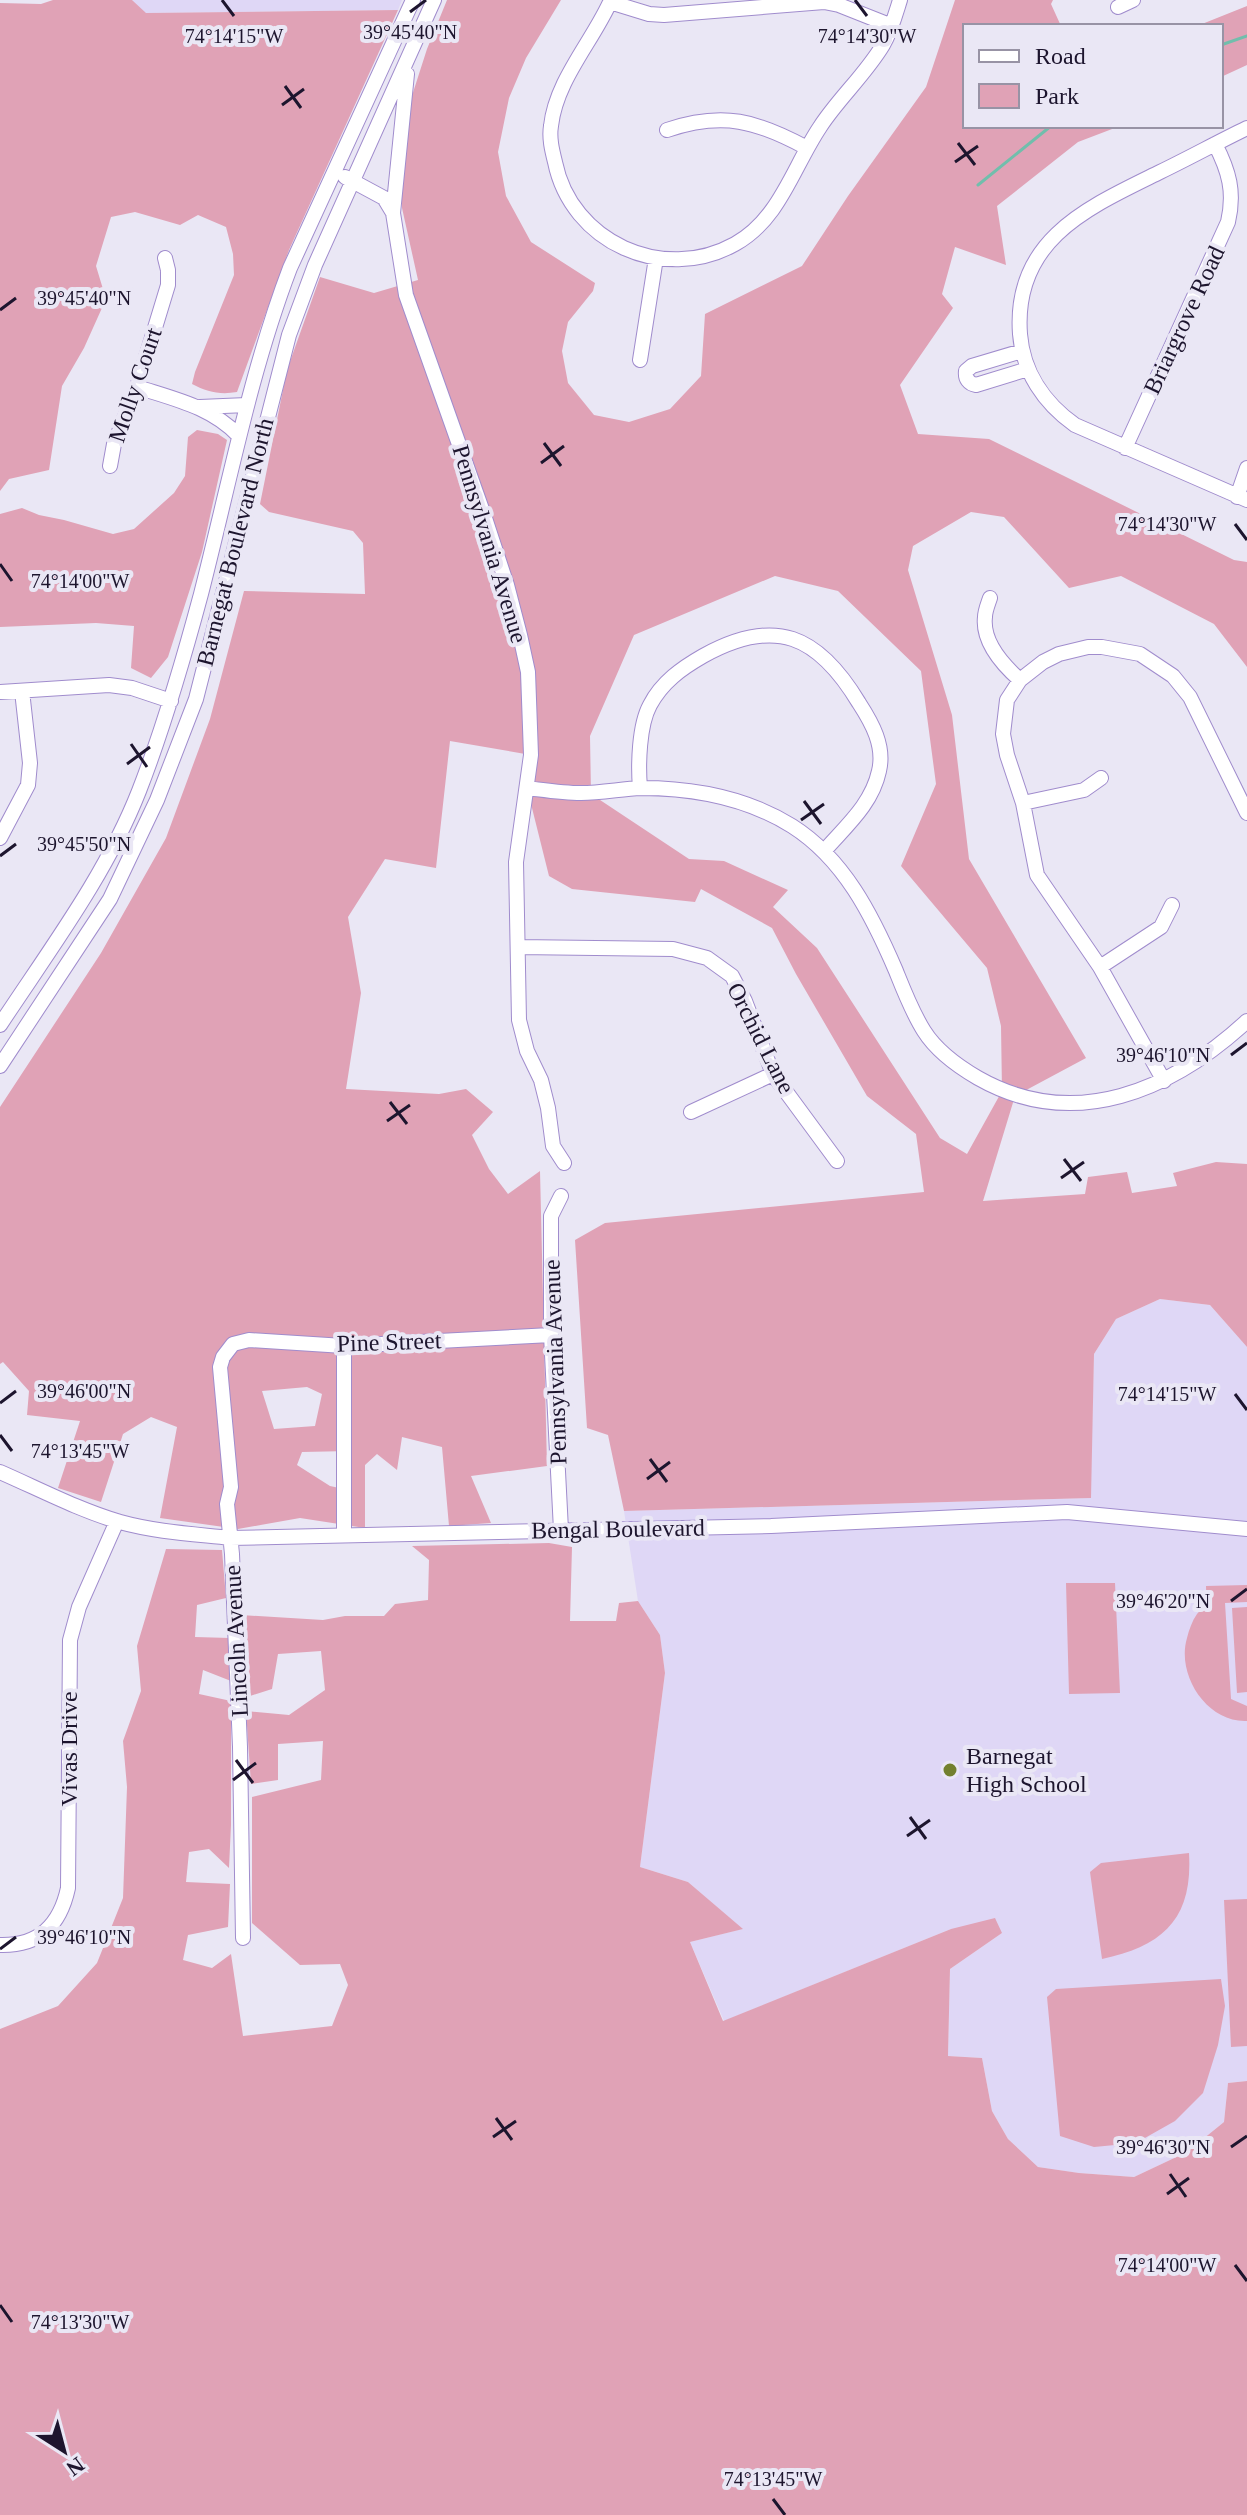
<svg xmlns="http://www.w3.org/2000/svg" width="1247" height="2515" font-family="'Times New Roman',serif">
  <rect width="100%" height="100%" fill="#eae7f5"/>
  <path fill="#dfd7f6" d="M132 0H402L398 10 145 13Z
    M1160 1299 1210 1305 1247 1347V2081L1228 2083 1224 2122 1187 2152 1134 2177 1079 2173 1038 2167 1008 2139 992 2111 982 2058 948 2056 950 1969 1002 1933 951 1929 724 2021 690 1942 742 1929 688 1882 640 1867 665 1673 660 1635 638 1601 624 1511 1090 1498 1094 1354 1116 1319Z"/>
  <path fill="#e0a2b6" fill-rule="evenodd" d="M53 0H132L146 13 398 10 289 250 237 392C220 395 207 392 192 384L195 372 234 275 233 254 226 227 198 215 180 225 135 212 111 217 96 266 106 299 84 348 62 386 49 470 9 479 0 491V3L41 4Z
    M447 0H561L526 58 509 98 498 152 506 196 531 242 595 283 593 291 568 322 562 351 568 383 594 415 629 422 670 409 701 376 705 314 802 266 848 196 926 87 955 0H1053L1051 4 1061 26H965V126H1120L1078 142 997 206 1006 265 955 247 942 294 953 308 900 385 918 434 989 439 1234 560 1247 562V667L1214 624 1121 576 1069 588 1004 517 971 512 913 546 908 570 952 715 969 859 1086 1058 1015 1096 983 1201 1085 1194 1088 1177 1127 1172 1132 1193 1177 1186 1173 1173 1216 1162 1247 1164V1347L1210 1305 1160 1299 1116 1319 1094 1354 1091 1498 624 1511 608 1435 587 1428 575 1240 605 1223 924 1192 916 1134 867 1096 796 974 772 928 701 889 695 902 572 889 549 876 527 788 531 755 450 741 436 868 385 859 348 917 361 993 346 1089 439 1094 466 1089 493 1112 472 1135 489 1169 508 1194 540 1171 547 1466 471 1476 491 1523 449 1526 442 1447 402 1437 397 1470 377 1454 365 1465V1528L300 1518 238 1529 160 1518 177 1427 151 1417 123 1434 101 1502 58 1488 80 1421 27 1415 29 1391 3 1362 0 1364V1107L101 953 166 838 210 719 244 591 365 594 363 543 353 531 269 512 260 504 287 370 320 277 374 293 418 280 402 208 400 133 427 49ZM775 576 838 591 921 671 936 784 901 866 987 968 1001 1026 1002 1091 967 1154 940 1138 817 948 773 907 788 890 724 861 689 859 591 794 590 736 634 635ZM307 1387 322 1394 315 1426 274 1429 262 1391ZM350 1451 344 1489 330 1486 297 1465 302 1452Z
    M1247 6V65L1221 77V26H1197Z
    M197 430 218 434 227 440 202 552 168 657 151 678 131 668 134 626 96 623 0 627V514L22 508 39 515 64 520 113 534 134 529 174 493 185 476 188 437Z
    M549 1543 572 1547 570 1621H616L619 1603 638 1601 660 1635 665 1673 640 1867 688 1882 743 1929 690 1942 723 2021 951 1929 995 1918 1002 1933 950 1969 948 2056 982 2058 992 2111 1008 2139 1038 2167 1079 2173 1134 2177 1187 2152 1224 2122 1228 2083 1247 2081V2515H0V2029L58 2006 97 1963 123 1898 127 1787 123 1741 141 1691 137 1646 166 1549 222 1550 226 1598 197 1605 195 1637 230 1638 231 1681 203 1670 199 1694 231 1701V1825L229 1868 209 1849 189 1852 186 1882 230 1884 228 1927 188 1935 183 1960 212 1968 231 1954 243 2036 332 2026 348 1985 340 1964 300 1965 252 1923V1797L321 1780 323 1741 278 1744V1780L251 1784 246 1711 289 1715 325 1690 321 1651 278 1654 272 1689 247 1697 241 1615 323 1620 345 1616H384L395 1604 428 1600 429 1560 412 1546Z
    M1066 1583H1115L1120 1693 1069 1694Z
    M1247 1585V1602L1225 1603 1231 1699 1247 1706V1721C1207 1723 1176 1675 1187 1638 1189 1630 1192 1621 1197 1614 1199 1611 1203 1609 1205 1605 1207 1600 1206 1592 1206 1586Z
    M1247 1607V1692L1237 1693 1232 1608Z
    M1189 1853C1193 1919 1163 1946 1102 1959L1090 1872 1101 1863Z
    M1247 1899V2046L1231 2047 1224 1900Z
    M1221 1979 1225 2006 1218 2045 1203 2093 1175 2121 1136 2143 1094 2147 1060 2136 1047 1997 1056 1989Z"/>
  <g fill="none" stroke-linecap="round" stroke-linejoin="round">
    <path stroke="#71beac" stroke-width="3" d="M1221 45 1247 36
      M978 185 1051 126"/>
    <g stroke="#a08ccd" stroke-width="16">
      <path id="minor" d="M611 0C593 41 556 80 551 126 549 138 552 150 555 162 571 242 663 284 735 244 780 219 793 167 820 127 838 99 865 75 883 45 891 31 895 16 900 0
        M610 2 649 14 664 15 824 2 839 5 892 26
        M1118 7 1133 0
        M1247 128C1218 142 1189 158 1160 172 1089 207 1013 239 1020 334 1023 372 1044 403 1075 425L1247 500
        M667 130C723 111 757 121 807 148
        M345 177 384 198 393 213 406 295 483 512 507 585 520 635 528 672 531 755 516 862 519 1020 527 1051 541 1080 548 1108 553 1146 564 1163
        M393 213 407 74
        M1022 351 972 366 966 371C965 379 969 384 976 385L1028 369
        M640 360 656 258
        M137 387C174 399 212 407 239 436
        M200 407 247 405
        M1125 448 1228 222C1235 192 1229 171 1215 144
        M110 466 114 444 137 387 168 285V270L165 258
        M1237 497 1247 468
        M990 598C988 604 985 611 985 617 982 642 1003 665 1020 680
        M0 692 109 685 132 688 171 701
        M527 788C544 790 563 793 581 793 601 793 621 789 641 788 693 788 747 798 792 826 844 859 872 915 896 971 904 991 912 1012 924 1031 936 1050 959 1067 978 1078 1075 1133 1172 1090 1247 1021
        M640 788C638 765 639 725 650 705 662 682 682 668 703 656 775 616 818 635 859 703 872 723 885 746 879 771 872 804 846 826 825 850
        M1023 803 1084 790 1101 778
        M0 838 28 785 30 763 22 691
        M518 947 673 949 707 958 732 976 745 1001 773 1074 837 1161
        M1100 967 1161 927 1172 905
        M0 1025C50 949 106 875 139 791 164 727 183 661 201 594 229 485 250 373 290 268L413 0
        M0 1066 110 899 157 800 196 699 289 335 315 265 434 0
        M1164 1081 1100 967 1037 875 1023 803 1007 755 1003 734 1007 700 1020 680 1043 662 1059 654 1088 647H1102L1140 654 1173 676 1190 697 1247 813
        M691 1112 773 1074
        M561 1196 551 1216V1335L561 1530
        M344 1346V1535
        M0 1472C39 1489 79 1510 120 1522 156 1532 194 1534 230 1538L771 1526 1067 1512 1247 1529
        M243 1938 240 1747 232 1554 227 1504 231 1487 220 1367 223 1357 233 1344 249 1340 344 1346 551 1335
        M0 1945C39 1946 60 1925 68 1888L70 1640 79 1607 117 1521"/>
    </g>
    <use href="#minor" stroke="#fff" stroke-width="14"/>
  </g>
  <path fill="none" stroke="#1d152e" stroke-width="3" d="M222 0 234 16M855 0 867 16M410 12 426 0M285 86 301 108M282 105 304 89M958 143 975 165M955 162 978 146M0 310 16 298M544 443 561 466M541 463 564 446M1235 524 1247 540M0 564 12 581M131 744 147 767M127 764 150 747M804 801 821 824M801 820 824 804M0 856 16 844M1231 1055 1247 1043M390 1102 407 1124M387 1121 410 1105M1064 1159 1081 1181M1061 1178 1084 1162M1235 1394 1247 1410M0 1403 16 1391M0 1435 12 1451M650 1459 667 1482M647 1479 670 1462M1231 1601 1247 1589M236 1760 253 1783M233 1780 256 1763M910 1817 926 1839M907 1836 930 1820M0 1949 16 1937M496 2118 512 2140M493 2137 516 2121M1231 2147 1247 2136M1170 2174 1186 2197M1167 2194 1189 2178M1235 2265 1247 2281M0 2305 12 2322M773 2499 785 2515"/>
  <circle fill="#73802e" stroke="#eae7f5" stroke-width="3" cx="950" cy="1770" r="8"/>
  <g text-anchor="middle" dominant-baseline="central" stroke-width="8" stroke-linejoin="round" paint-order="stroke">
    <g font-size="24" fill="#1d152e" stroke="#eae7f5">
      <text transform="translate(1184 320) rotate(-65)">Briargrove Road</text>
      <text transform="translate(135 385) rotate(-71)">Molly Court</text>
      <text transform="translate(235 542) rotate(-76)">Barnegat Boulevard North</text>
      <text transform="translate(490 544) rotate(73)">Pennsylvania Avenue</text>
      <text transform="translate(761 1038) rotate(63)">Orchid Lane</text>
      <text transform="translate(389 1342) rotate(-2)">Pine Street</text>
      <text transform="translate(555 1362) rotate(-92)">Pennsylvania Avenue</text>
      <text transform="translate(618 1529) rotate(-1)">Bengal Boulevard</text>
      <text transform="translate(236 1641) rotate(-93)">Lincoln Avenue</text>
      <text transform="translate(69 1749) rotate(-90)">Vivas Drive</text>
    </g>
    <g font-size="24" fill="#1d152e" stroke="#eae7f5" text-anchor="start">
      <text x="966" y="1756">Barnegat<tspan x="966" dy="28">High School</tspan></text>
    </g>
  </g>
  <g font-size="20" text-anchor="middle" fill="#1d152e" stroke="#eae7f5" stroke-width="8" stroke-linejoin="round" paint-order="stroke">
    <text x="410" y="39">39°45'40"N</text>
    <text x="234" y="43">74°14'15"W</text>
    <text x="867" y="43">74°14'30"W</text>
    <text x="84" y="305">39°45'40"N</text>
    <text x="1167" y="531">74°14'30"W</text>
    <text x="80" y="588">74°14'00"W</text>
    <text x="84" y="851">39°45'50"N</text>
    <text x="1163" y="1062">39°46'10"N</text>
    <text x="84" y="1398">39°46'00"N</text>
    <text x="1167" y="1401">74°14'15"W</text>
    <text x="80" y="1458">74°13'45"W</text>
    <text x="1163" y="1608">39°46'20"N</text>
    <text x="84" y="1944">39°46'10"N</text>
    <text x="1163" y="2154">39°46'30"N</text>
    <text x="1167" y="2272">74°14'00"W</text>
    <text x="80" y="2329">74°13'30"W</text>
    <text x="773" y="2486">74°13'45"W</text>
  </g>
  <rect x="963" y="24" width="260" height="104" fill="#eae7f5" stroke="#9893a5" stroke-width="2"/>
  <rect x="979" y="50" width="40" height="12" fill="#ffffff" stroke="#9893a5" stroke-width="2"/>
  <text x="1035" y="64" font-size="24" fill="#1d152e">Road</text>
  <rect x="979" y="84" width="40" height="24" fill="#e0a2b6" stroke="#9893a5" stroke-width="2"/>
  <text x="1035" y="104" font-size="24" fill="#1d152e">Park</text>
  <g transform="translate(64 2451) rotate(144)" stroke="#eae7f5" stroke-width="6" paint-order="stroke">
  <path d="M0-6L14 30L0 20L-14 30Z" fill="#1d152e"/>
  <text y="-12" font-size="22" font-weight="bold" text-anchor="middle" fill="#1d152e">N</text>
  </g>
</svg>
